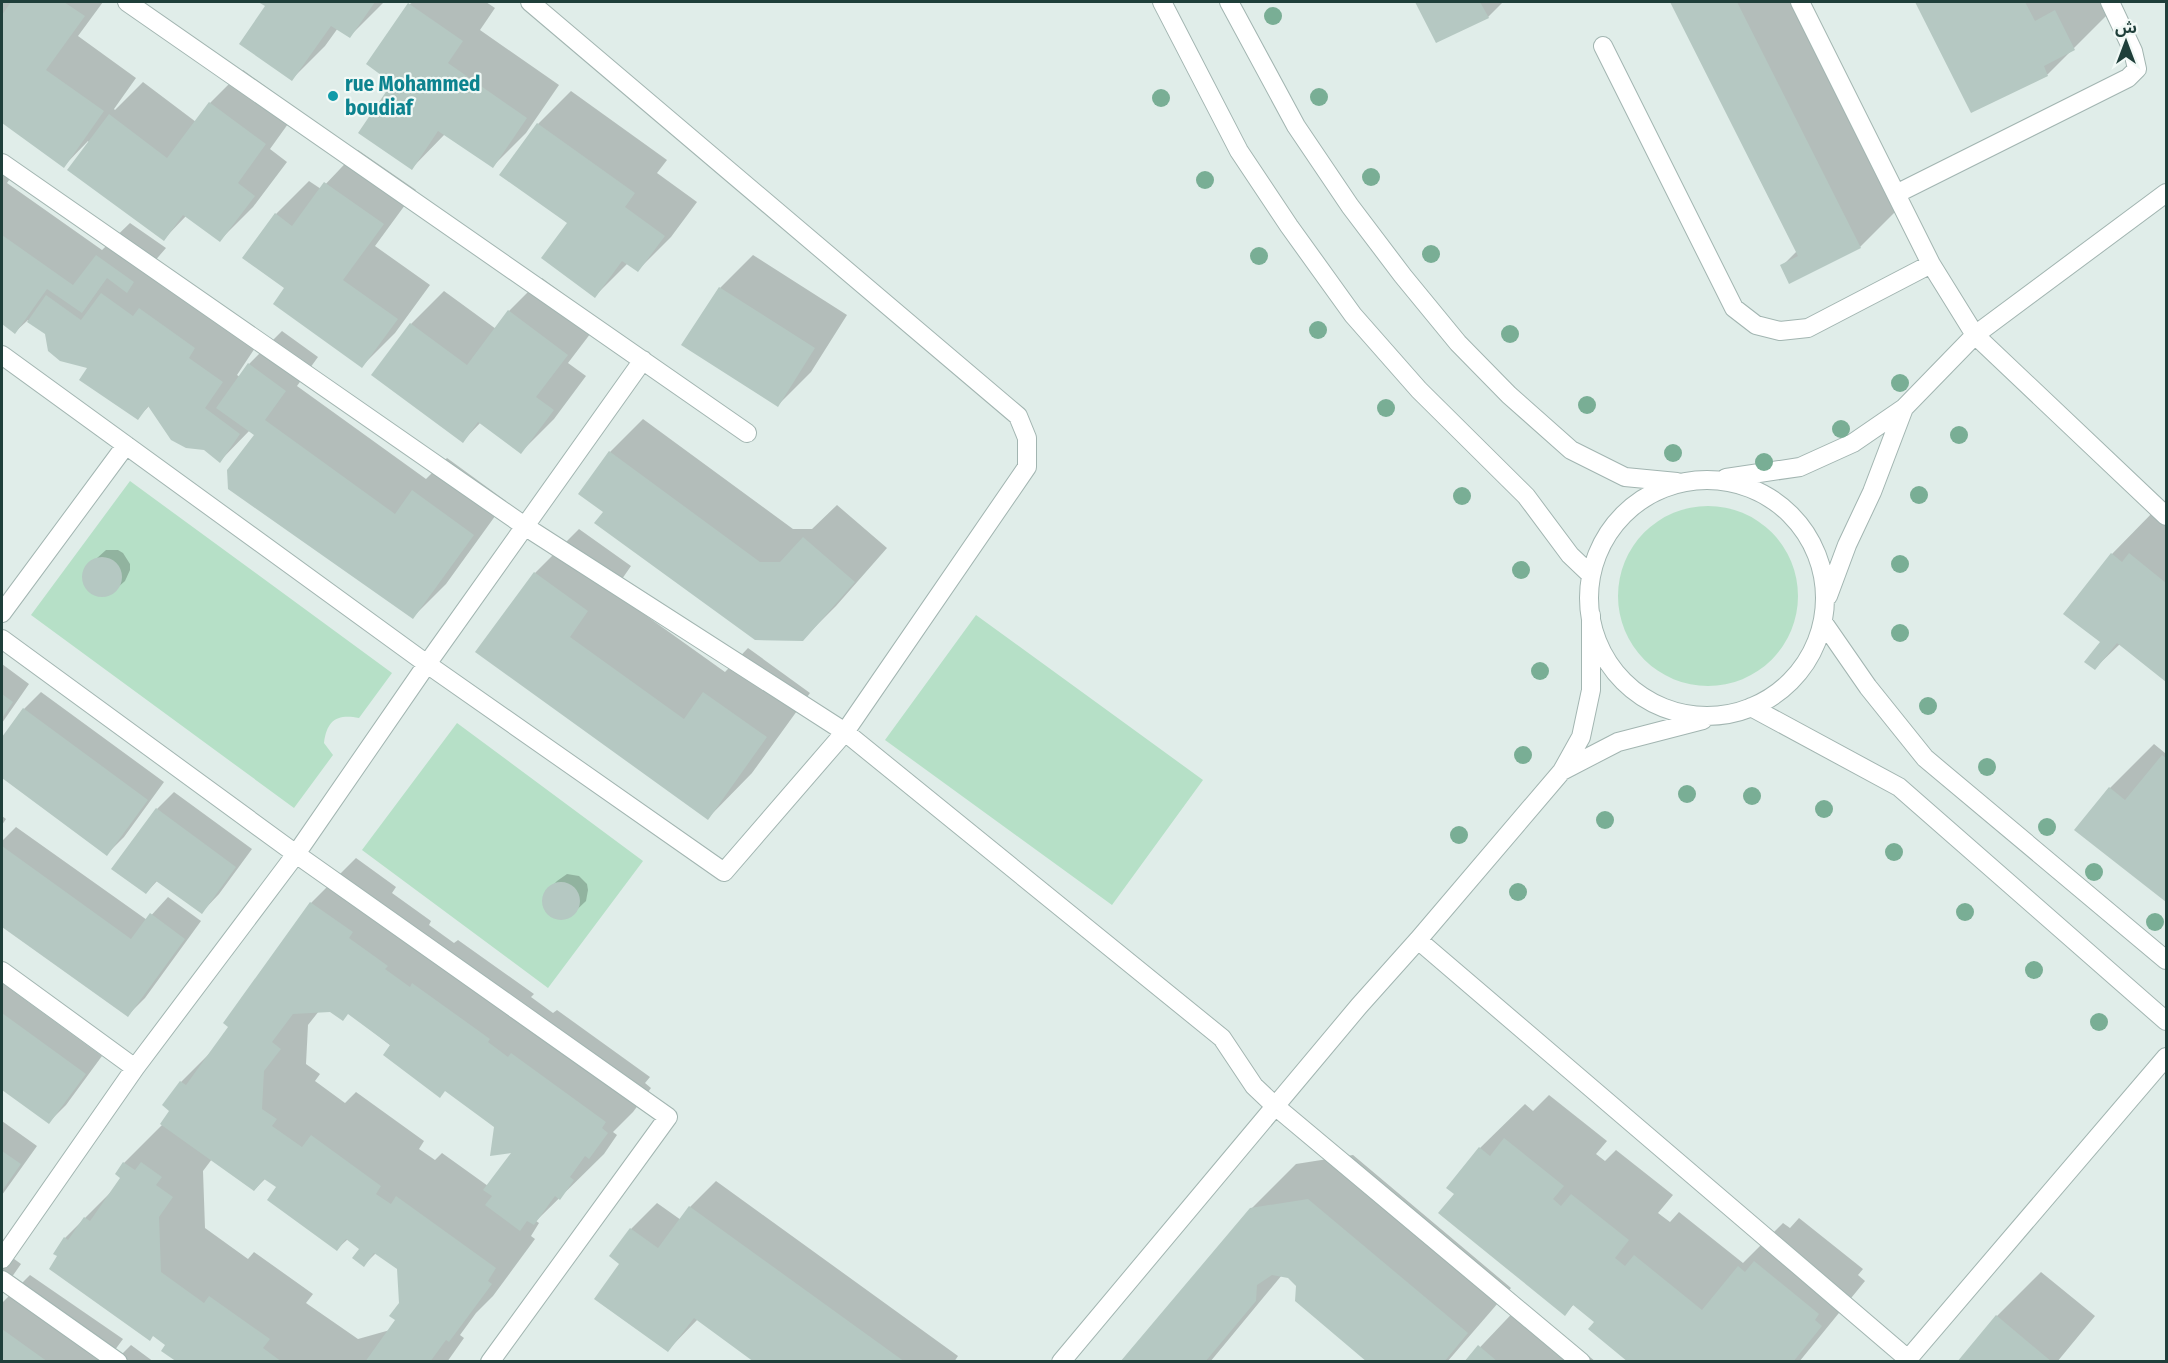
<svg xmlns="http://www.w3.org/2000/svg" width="2168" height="1363" font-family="'Fira Sans Condensed','Noto Sans Arabic',sans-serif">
  <rect width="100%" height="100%" fill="#e0ede9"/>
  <path fill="#b6e0c7" d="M130 481 392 673 359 718C337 714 327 720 324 743L333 755 294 808 31 615Z
    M1618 596a90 90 0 1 1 180 0a90 90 0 1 1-180 0Z
    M976 615 1203 780 1112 905 885 740Z
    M457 723 643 861 548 988 362 850Z"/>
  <path fill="#0003" fill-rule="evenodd" d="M2 2H103L78 36 136 78 114 109 115 110 143 82 196 122 210 103 243 70 298 110 270 149 287 162 253 207 220 240 187 215 164 239 88 141 64 166 2 121Z
    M261 2H384L349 37 338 28 325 46 292 79 267 6Z
    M413 2H486L495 8 480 30 559 85 526 133 493 166 445 134 412 168 394 82 410 4Z
    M1417 2H1503L1488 17 1437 41Z
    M1672 2H1803L1904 203 1860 247 1782 266 1797 251Z
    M1917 2H2117L2118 4 2048 74 1971 111Z
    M571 91 667 160 657 173 697 202 671 237 638 270 628 263 595 296 569 222 538 124Z
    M358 150 416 190 375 246 430 285 395 333 362 366 286 288 276 214 309 181 321 189Z
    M2 164 14 173 7 183 102 250 130 223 166 248 147 270 255 348 237 375 240 377 249 364 282 331 318 357 297 386 426 479 447 458 506 501 446 584 413 617 256 434 250 430 220 461 149 406 138 418 89 367 28 320 15 332 2 322Z
    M753 255 847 315 811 372 778 405 720 288Z
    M542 278 600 321 568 363 586 376 554 419 521 452 481 422 463 441 411 324 444 291 496 329 509 311Z
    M643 419 793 529H812L837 505 887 548 836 606 802 640 605 511 610 452Z
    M2156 509 2166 518V681L2120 644 2095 668 2102 642 2065 614 2112 554Z
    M579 529 631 566 613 592 725 672 748 648 810 693 752 773 708 818 478 652 535 573Z
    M106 550H118L123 553 130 564V570L125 581 115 590 104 595H99L89 589 84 579 87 567Z
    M2 664 29 684 2 723Z
    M41 692 164 782 124 837 107 854 2 776V740L24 709Z
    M2154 744 2165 753 2166 752V901L2077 830 2110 788Z
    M174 792 252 849 219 894 202 912 158 880 146 893 157 809Z
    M2 816 6 819 2 825Z
    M16 827 147 920 168 897 201 921 145 998 128 1015 2 925V841Z
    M356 858 396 887 392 893 431 921 429 925 454 943 458 940 534 994 531 997 553 1013 557 1010 650 1077 645 1083 651 1088 633 1112 613 1132 617 1135 604 1154 536 1221 539 1223 531 1236 535 1239 493 1296 476 1313 460 1335 464 1338 447 1362H179L168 1345 60 1256 65 1238 114 1189 122 1178 124 1163 163 1124 172 1110 181 1082 216 1047 230 1027 225 1023 311 903ZM330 1010 349 1013 495 1127 514 1151 488 1186 442 1153 435 1160 419 1149 424 1141 356 1092 345 1103 315 1081 320 1074 306 1064 308 1025 319 1011ZM212 1159 254 1190 266 1178 278 1187 337 1249 348 1239 361 1248 364 1265 376 1253 399 1269 400 1303 397 1320 390 1330 358 1339 306 1303 313 1294 254 1252 248 1259 205 1228 203 1171Z
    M567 874 579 876 587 884 588 890 586 901 568 918 557 919 547 912 543 901 548 890 557 881Z
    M2 983 102 1056 66 1105 49 1122 2 1088Z
    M1549 1095 1607 1141 1596 1154 1605 1161 1616 1150 1673 1195 1658 1213 1670 1222 1679 1212 1743 1263 1783 1223 1790 1228 1799 1218 1863 1269 1858 1275 1865 1281 1799 1362H1630L1596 1322 1574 1304 1565 1314 1456 1193 1480 1148 1525 1104 1533 1111Z
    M2 1121 37 1146 2 1195Z
    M1353 1155 1511 1288 1447 1362H1369L1298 1285 1289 1276 1282 1275 1210 1362H1122L1251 1209 1296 1164Z
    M716 1181 958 1356 954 1362H756L698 1319 668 1350 621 1263 611 1256 631 1229 657 1203 681 1220 690 1207Z
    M2 1250 21 1264 2 1291Z
    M2041 1272 2095 1316 2057 1362H1959L1997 1316Z
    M30 1275 123 1339 106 1362H2V1303Z
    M1523 1302 1596 1362H1466Z
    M131 1345 154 1362H114Z"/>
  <path fill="#b5c8c2" d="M11 2H64L85 16 46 70 104 111 64 168 2 123V15Z
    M258 2H375L350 38 331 26 292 81 239 44 265 6Z
    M1415 2H1480L1489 18 1436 43Z
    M1670 2H1737L1861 248 1789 284 1780 265 1798 256Z
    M1915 2H2025L2035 21 2055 10 2075 50 2044 66 2048 76 1971 113Z
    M408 3 463 41 448 63 527 118 493 168 438 131 412 170 358 133 392 83 366 64Z
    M209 102 266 144 238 183 255 196 220 242 183 215 164 241 67 170 109 114 167 158Z
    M537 123 635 193 625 207 665 236 638 272 622 261 595 298 541 258 567 223 499 175Z
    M324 182 384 224 343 280 398 319 362 368 273 304 284 288 242 258 275 213 292 226Z
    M2 235 73 285 96 255 134 282 127 293 107 278 82 313 47 289 15 334 2 324Z
    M719 287 815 348 778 407 681 345Z
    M101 293 133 316 139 308 195 348 189 358 223 382 205 408 240 434 220 463 204 450 186 448 171 440 148 406 138 420 79 380 87 368 60 361 48 351 45 334 27 322 46 295 81 320Z
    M508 310 568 355 536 397 554 410 521 454 478 422 463 443 371 375 410 323 467 365Z
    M248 363 286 391 265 420 395 514 412 490 474 535 413 619 228 489 227 470 254 435 216 408Z
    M609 451 760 562H780L803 537 855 582 803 641 755 640 594 523 603 512 578 494Z
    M2111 553 2122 562 2129 553 2166 583V682L2117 643 2095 670 2084 662 2100 642 2063 614Z
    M82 577a20 20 0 1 1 40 0a20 20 0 1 1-40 0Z
    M534 572 588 611 570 637 684 719 703 692 767 737 708 820 475 652Z
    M2 694 13 702 2 718Z
    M23 708 148 800 107 856 2 778V737Z
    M2162 755 2166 758V902L2074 830 2109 787 2125 800Z
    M156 808 236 867 202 914 156 881 146 894 111 869Z
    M2 846 131 939 150 913 185 939 128 1017 2 927Z
    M542 901a19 19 0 1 1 38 0a19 19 0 1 1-38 0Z
    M310 902 353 932 349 938 388 966 385 969 410 987 412 983 490 1039 488 1042 508 1057 511 1053 606 1122 602 1128 608 1133 589 1159 585 1156 570 1177 574 1180 560 1200 555 1196 534 1225 527 1221 520 1231 485 1205 492 1196 483 1190 511 1153 490 1156 494 1127 445 1091 440 1098 383 1055 390 1045 348 1014 343 1021 330 1012 293 1014 272 1042 281 1049 264 1071 262 1109 277 1119 272 1126 302 1147 311 1135 381 1186 376 1194 391 1204 396 1196 496 1268 488 1281 492 1284 449 1342 446 1340 430 1362H365L395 1320 389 1316 399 1303 397 1269 374 1253 364 1267 352 1258 359 1249 346 1239 337 1251 267 1200 276 1187 264 1179 254 1191 160 1124 169 1111 162 1105 180 1081 186 1085 228 1027 223 1023Z
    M2 1013 86 1074 49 1124 2 1090Z
    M1504 1138 1564 1186 1553 1199 1561 1206 1571 1194 1629 1240 1615 1258 1625 1266 1634 1255 1702 1310 1738 1266 1745 1272 1754 1261 1819 1314 1815 1320 1822 1326 1793 1362H1628L1588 1329 1594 1322 1573 1305 1565 1316 1438 1213 1454 1194 1446 1188 1479 1147 1490 1156Z
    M2 1151 21 1164 2 1191Z
    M123 1162 135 1170 141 1162 162 1177 156 1185 173 1197 159 1217 161 1272 204 1303 209 1296 270 1339 263 1348 282 1362H177L161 1351 165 1345 153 1336 150 1341 49 1269 57 1256 53 1254 64 1237 68 1240 84 1217 90 1221 120 1178 115 1174Z
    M1308 1199 1468 1333 1444 1362H1367L1295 1301 1296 1286 1288 1278 1272 1275 1257 1285 1256 1301 1205 1362H1120L1250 1208Z
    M689 1206 905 1362H754L694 1318 668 1352 594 1299 619 1264 609 1256 630 1228 658 1248Z
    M1996 1315 2052 1362H1957Z
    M2 1329 48 1362H2Z
    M1478 1345 1498 1362H1464Z"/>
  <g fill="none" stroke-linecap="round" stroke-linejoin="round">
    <g stroke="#a2b5b1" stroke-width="20">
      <path id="minor" d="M127 2 747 433
        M1162 2 1239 151 1289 226 1353 315 1419 390 1526 496 1570 555 1591 575
        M1229 2 1296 126 1350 206 1403 276 1458 343 1509 395 1571 450 1625 477 1677 482
        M1800 2 1931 264 1975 335 2166 516
        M1603 46 1734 308 1756 325 1780 331 1808 328 1931 264
        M2 163 526 527 845 732 1222 1038 1254 1086 1275 1106 1581 1362
        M1896 194 2128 78 2137 69 2133 51 2110 2
        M2 355 427 664 724 872 845 732 1027 467V438L1018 416 530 2
        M1726 478 1800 467 1853 443 1904 408 1975 335 2166 193
        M1589 598a118 118 0 1 1 236 0a118 118 0 1 1-236 0Z
        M1828 596 1847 545 1872 492 1904 408
        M2 613 126 445
        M1823 622 1868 687 1925 758 2166 960
        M2 639 296 854 668 1117 490 1362
        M1751 707 1899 787 2166 1021
        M1562 771 1618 742 1703 720
        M1418 940 1908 1359 1905 1362
        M2 971 135 1068
        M2 1259 135 1068 296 854 427 664 643 360
        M2 1280 118 1362
        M1908 1359 2166 1057
        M1061 1362 1359 1006 1418 940 1562 771 1581 737 1591 690V615"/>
    </g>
    <use href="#minor" stroke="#fff" stroke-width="18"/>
  </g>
  <g fill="#79ae95">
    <circle cx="1273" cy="16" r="9"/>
    <circle cx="1319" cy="97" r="9"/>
    <circle cx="1161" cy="98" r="9"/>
    <circle cx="1371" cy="177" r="9"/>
    <circle cx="1205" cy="180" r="9"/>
    <circle cx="1431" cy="254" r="9"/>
    <circle cx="1259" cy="256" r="9"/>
    <circle cx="1318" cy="330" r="9"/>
    <circle cx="1510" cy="334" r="9"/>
    <circle cx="1900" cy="383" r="9"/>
    <circle cx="1587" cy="405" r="9"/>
    <circle cx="1386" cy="408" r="9"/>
    <circle cx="1841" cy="429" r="9"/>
    <circle cx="1959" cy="435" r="9"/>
    <circle cx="1673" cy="453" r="9"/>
    <circle cx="1764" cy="462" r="9"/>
    <circle cx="1919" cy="495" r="9"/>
    <circle cx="1462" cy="496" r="9"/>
    <circle cx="1900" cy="564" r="9"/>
    <circle cx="1521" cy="570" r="9"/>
    <circle cx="1900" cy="633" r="9"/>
    <circle cx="1540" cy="671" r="9"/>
    <circle cx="1928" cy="706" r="9"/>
    <circle cx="1523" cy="755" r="9"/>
    <circle cx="1987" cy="767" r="9"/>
    <circle cx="1687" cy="794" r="9"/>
    <circle cx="1752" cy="796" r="9"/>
    <circle cx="1824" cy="809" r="9"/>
    <circle cx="1605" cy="820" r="9"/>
    <circle cx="2047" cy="827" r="9"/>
    <circle cx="1459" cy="835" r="9"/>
    <circle cx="1894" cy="852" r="9"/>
    <circle cx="2094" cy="872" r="9"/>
    <circle cx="1518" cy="892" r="9"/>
    <circle cx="1965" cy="912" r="9"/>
    <circle cx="2155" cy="922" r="9"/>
    <circle cx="2034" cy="970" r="9"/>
    <circle cx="2099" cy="1022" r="9"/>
  </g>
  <circle fill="#0f9aa8" stroke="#f1f9f6" stroke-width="2" cx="333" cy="96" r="6"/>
  <g text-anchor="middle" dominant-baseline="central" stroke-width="4.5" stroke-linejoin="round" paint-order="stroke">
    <g font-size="21" font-weight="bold" fill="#0d838f" stroke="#f1f9f6" text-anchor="start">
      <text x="345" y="84">rue Mohammed<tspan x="345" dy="24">boudiaf</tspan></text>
    </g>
  </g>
  <rect width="2168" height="1363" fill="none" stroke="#1f3f3a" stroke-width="6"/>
  <g transform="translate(2126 42)" stroke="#f1f9f6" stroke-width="4.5" paint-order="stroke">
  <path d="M0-4.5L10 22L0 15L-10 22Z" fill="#1f3f3a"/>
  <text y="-9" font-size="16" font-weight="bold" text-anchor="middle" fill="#1f3f3a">ش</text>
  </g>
</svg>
